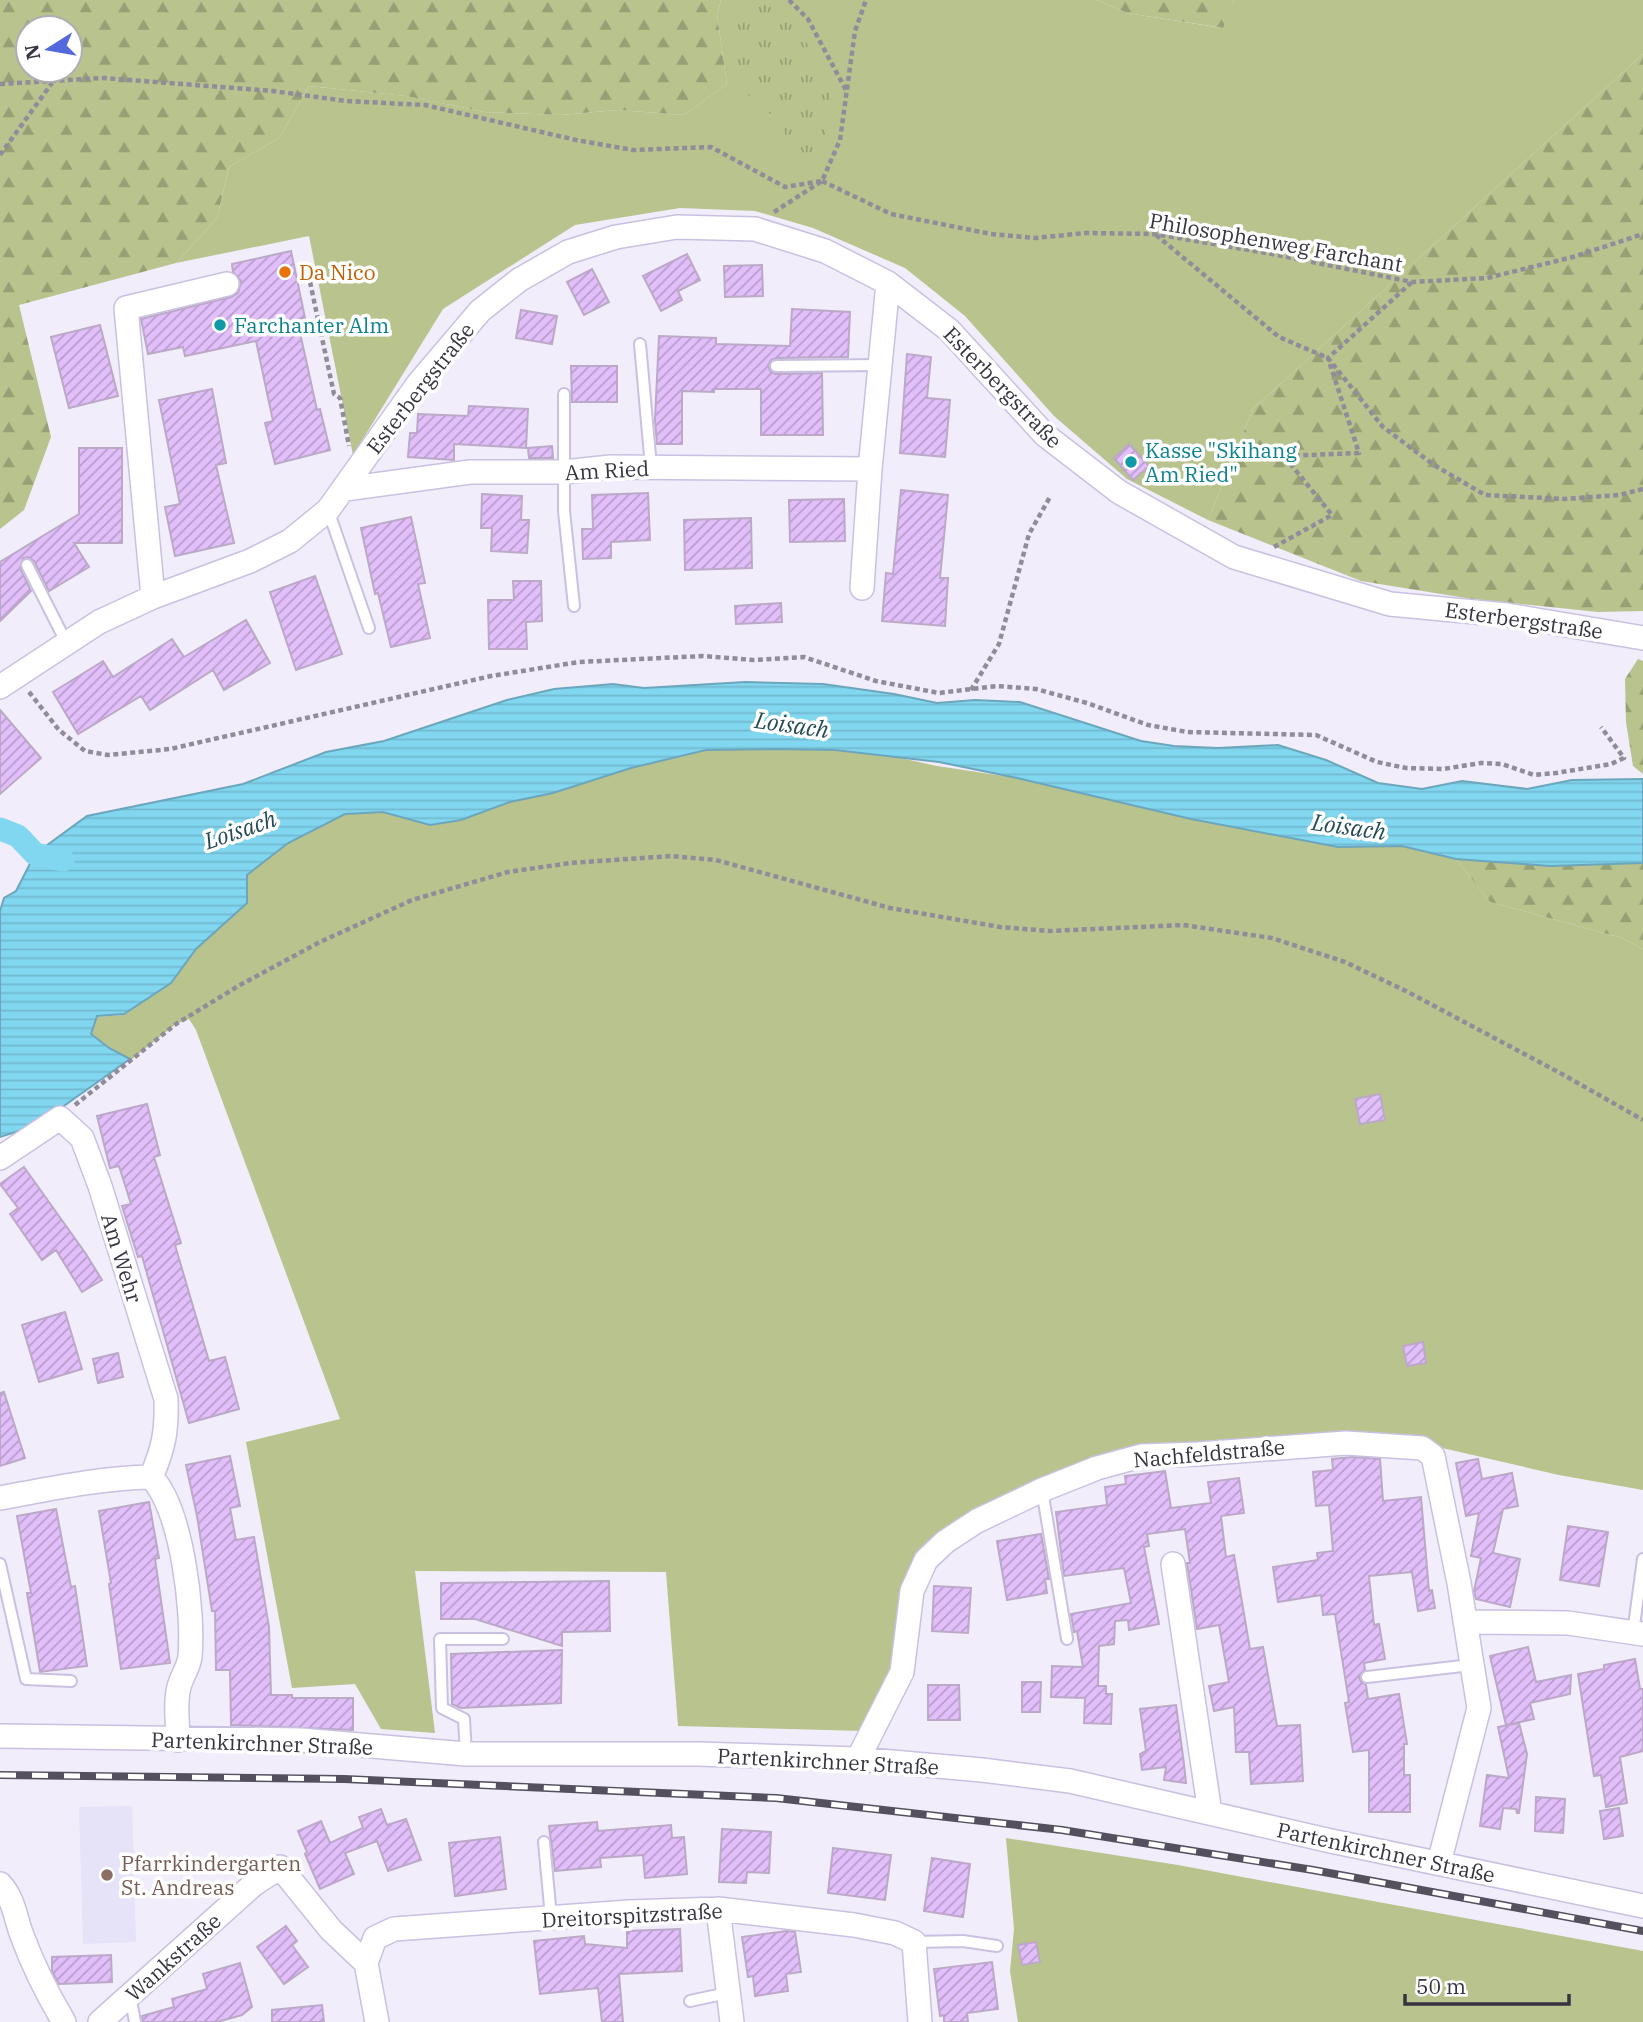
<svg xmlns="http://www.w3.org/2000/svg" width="1643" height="2022" font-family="'IBM Plex Serif',serif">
  <defs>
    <pattern id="forest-firs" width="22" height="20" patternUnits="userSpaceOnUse" patternTransform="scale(1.75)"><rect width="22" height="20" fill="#b9c38d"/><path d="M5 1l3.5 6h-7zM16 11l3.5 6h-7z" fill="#979f75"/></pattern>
    <pattern id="park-tufts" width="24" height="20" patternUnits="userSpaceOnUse" patternTransform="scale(1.75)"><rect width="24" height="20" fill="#b9c38d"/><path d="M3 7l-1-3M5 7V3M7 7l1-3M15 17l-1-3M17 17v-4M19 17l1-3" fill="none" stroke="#979f75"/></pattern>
    <pattern id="water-rules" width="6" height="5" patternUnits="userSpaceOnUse" patternTransform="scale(1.75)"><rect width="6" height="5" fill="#82d7f0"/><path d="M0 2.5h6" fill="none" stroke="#71b9cf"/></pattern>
    <pattern id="building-hatch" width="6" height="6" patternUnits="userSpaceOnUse" patternTransform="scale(1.75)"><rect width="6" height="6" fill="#e2bffa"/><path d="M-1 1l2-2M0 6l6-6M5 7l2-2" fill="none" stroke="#b89ccc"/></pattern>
  </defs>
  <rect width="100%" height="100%" fill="#f1edfb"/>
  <path fill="#e6e2f8" d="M132 1806 136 1942 83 1944 79 1807Z"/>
  <path fill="#b9c38d" d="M721 0H1097L1127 13 1222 28 1234 0H1643V54L1253 409 1208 520 1127 479 1054 416 965 316 905 268 813 228 755 211 680 208 575 225 443 309 353 455 309 236 176 263 217 218 229 167 279 138 309 86 407 96 485 112 560 115 618 110 684 115 727 84 717 15Z
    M776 749 835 750 896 757 937 766 1017 778 1191 819 1338 847 1402 846 1456 859 1490 902 1622 938 1643 949V1490L1559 1475 1438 1447 1139 1449 925 1554 896 1663 863 1731 678 1726 666 1572 415 1571 435 1733 381 1729 355 1684 292 1688 246 1442 340 1419 196 1030 189 1019 176 1024 131 1060 108 1048 91 1035 95 1017 124 1015 172 982 196 949 246 903 247 875 288 843 345 814 383 811 430 825 461 820 510 802 553 793 631 768 706 750Z
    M1006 1838 1178 1865 1643 1951V2022H1018L1010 1971 1014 1929Z"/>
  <path fill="url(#forest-firs)" fill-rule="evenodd" d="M0 0H721L717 15 727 84 684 115 618 110 560 115 485 112 406 96 309 86 279 138 229 167 217 218 176 263 19 305 51 437 24 510 0 529ZM28 28H70V70H28Z
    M1097 0H1234L1223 28 1127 13Z
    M1643 54V611L1598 612 1472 599 1361 581 1208 520 1253 409Z
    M1638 659 1643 661V774L1633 766 1626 722 1625 679Z
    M1456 859 1550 866 1643 863V949L1622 938 1490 902Z"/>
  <path fill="url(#park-tufts)" d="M740 0H760L776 6 801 30 831 98 822 161 810 176 776 119 741 89 728 19Z"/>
  <path fill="url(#water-rules)" stroke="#6ca6bc" stroke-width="2" d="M745 682 823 684 894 694 937 703 975 700 1020 702 1141 741 1174 746 1218 748 1278 745 1326 760 1378 783 1422 789 1462 781 1527 789 1572 780 1643 779V863L1550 866 1456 859 1402 846 1338 847 1191 819 1017 778 939 762 835 750 776 749 706 750 631 768 553 793 510 802 461 820 430 825 383 812 345 814 288 843 247 875V903L196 949 171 983 124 1014 97 1016 91 1034 109 1048 130 1059 37 1125 0 1137V911L4 898 16 891 35 854 87 816 243 784 326 752 384 741 507 700 554 689 613 684 644 688Z"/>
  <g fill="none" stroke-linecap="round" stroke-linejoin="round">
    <path stroke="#82d7f0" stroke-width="23" d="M0 829 18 836 35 854 63 860"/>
  </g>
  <path fill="url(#building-hatch)" stroke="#bba9c7" stroke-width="2" d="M291 251 305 318 297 319 317 410 320 409 330 450 275 464 265 423 273 421 256 341 185 356 183 347 148 354 141 319 231 297 238 293 241 281 233 272 232 264Z
    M687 254 700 280 678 291 682 300 661 311 643 276Z
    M762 265 763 296 725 297 724 266Z
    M592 269 609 302 584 315 567 282Z
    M792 309 850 312 848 357 776 358 771 360 768 365 770 371 775 374 822 373 823 435H761V389H714V392L682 391V444H657L655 420 659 336 716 338V344L790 346Z
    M521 310 557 316 552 344 516 338Z
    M100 325 118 396 69 408 51 337Z
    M907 354 931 357 927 398 950 400 945 457 900 453Z
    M571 366H617V402H572Z
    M212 389 226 463 216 465 234 543 175 556 165 507 180 504 159 400Z
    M469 406 528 409 526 448 454 444V460L408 457 410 433H417L418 414 468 416Z
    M1129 444 1149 466 1133 480 1114 458Z
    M552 446 553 458H529L528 448Z
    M79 448H122V543H74L89 567 49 591 34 561 28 557 23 558 20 568 31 591 0 621V562L79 514Z
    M901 490 948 495 940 578H948L945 626 882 621 886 573 893 574Z
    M648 493 650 540 611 542V558L583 559 582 529H593L592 495Z
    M482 494 522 496 521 520H529L527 553 491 551 492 528H481Z
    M844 499 845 541 790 542 789 500Z
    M411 517 425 583 418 584 430 638 391 647 378 593 375 594 361 528Z
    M751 518 752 568 685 570 684 520Z
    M315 576 342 654 296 670 270 592Z
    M513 581H541L542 621 526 622 527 649H489L488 600H514Z
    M781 603 782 622 736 624 735 606Z
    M246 620 270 663 224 690 213 670 150 710 141 696 78 734 53 692 103 661 113 677 172 639 184 657Z
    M0 710 41 758 0 794Z
    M1380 1094 1385 1120 1360 1124 1355 1099Z
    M147 1104 160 1155 154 1157 181 1243 175 1245 204 1344 209 1361 225 1357 239 1409 189 1423 142 1256 138 1257 122 1206 131 1204 119 1166 110 1168 97 1116Z
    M24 1167 86 1254 102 1280 82 1292 56 1250 42 1260 10 1214 18 1208 0 1184Z
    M65 1312 82 1369 39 1382 22 1325Z
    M1423 1342 1426 1363 1407 1366 1403 1346Z
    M118 1353 123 1377 98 1383 93 1359Z
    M4 1392 25 1458 0 1466V1393Z
    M230 1456 240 1506 230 1508 236 1540 254 1537 269 1627 271 1695H292V1698H353V1730L231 1725 230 1670H216L215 1611H212L197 1516 186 1465Z
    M1353 1457 1380 1459 1383 1501 1421 1497 1429 1591 1432 1590 1435 1608 1418 1611 1412 1572 1369 1576 1374 1625 1379 1624 1385 1659 1364 1663 1365 1670 1359 1677 1361 1682 1366 1685 1368 1699 1399 1694 1407 1744H1404V1775H1410V1812H1369V1750L1353 1752 1345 1703 1349 1702 1335 1614 1323 1615 1321 1595 1278 1602 1273 1567 1318 1560 1317 1553 1333 1551 1329 1505 1316 1506 1313 1472 1333 1470 1332 1459Z
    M1478 1459 1482 1479 1512 1473 1518 1506 1503 1509 1493 1553 1520 1559 1510 1607 1476 1599 1474 1591 1481 1558 1471 1556 1479 1513 1466 1516 1456 1463Z
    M1165 1471 1171 1508 1211 1503 1208 1482 1239 1478 1244 1513 1221 1516 1226 1557 1234 1555 1250 1649 1263 1647 1277 1726 1300 1725 1303 1781 1251 1784 1249 1752H1236L1234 1707 1214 1711 1209 1686 1229 1682 1219 1625 1197 1629 1187 1563H1190L1185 1529 1147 1534 1149 1546 1144 1547 1159 1624 1129 1630 1128 1620 1115 1621 1114 1644 1099 1646 1098 1686H1106V1694H1112L1111 1724 1084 1723 1085 1698 1051 1697 1052 1666 1083 1667 1077 1631 1074 1632 1071 1614 1131 1603 1124 1568 1064 1576 1056 1512 1107 1505 1105 1487 1126 1484 1125 1476Z
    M149 1502 159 1558 155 1559 170 1663 121 1669 109 1584 111 1583 99 1511Z
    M56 1509 71 1587 75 1586 87 1666 40 1672 27 1593H31L17 1516Z
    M1568 1526 1608 1532 1599 1586 1560 1580Z
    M1041 1534 1049 1579H1045L1047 1593 1007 1600 997 1541Z
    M609 1581 610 1631 562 1632V1646L475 1619H441V1583Z
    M934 1586 971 1588 968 1633 932 1631Z
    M1528 1647 1536 1682 1571 1675 1570 1694 1530 1703 1534 1719 1506 1725 1490 1656Z
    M562 1650 561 1703 461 1708 452 1704 451 1654Z
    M1635 1659 1640 1689H1643V1751L1620 1757 1627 1803 1606 1807 1601 1775 1594 1776 1578 1674 1604 1669V1665Z
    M1022 1682H1041L1040 1712H1022Z
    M928 1685H959L960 1720H928Z
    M1176 1705 1184 1764 1186 1783 1164 1780 1166 1767 1142 1770 1140 1754 1146 1751 1140 1709Z
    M1519 1723 1527 1754 1519 1813H1517L1516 1809 1503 1808 1500 1829 1480 1826 1487 1775 1509 1778 1498 1727Z
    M1536 1797 1565 1799 1563 1833 1535 1831Z
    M1619 1808 1623 1836 1604 1839 1600 1811Z
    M381 1809 387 1825 406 1819 421 1860 388 1871 377 1841 345 1853 354 1874 320 1889 305 1854 307 1852 298 1831 321 1821 330 1843 363 1828 359 1817Z
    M597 1822 598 1831 671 1825 672 1838 684 1837 687 1874 645 1878 643 1855 600 1858 601 1867 555 1871 549 1826Z
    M722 1829 771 1832 769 1873 747 1872 746 1883 719 1882Z
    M500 1837 506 1889 455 1896 449 1843Z
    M833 1848 891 1855 885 1900 828 1893Z
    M932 1858 970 1864 963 1917 924 1911Z
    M286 1926 297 1941 292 1945 308 1967 284 1984 257 1947Z
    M680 1929 682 1971 619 1974 623 2022H602L598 1988 540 1994 534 1941 584 1936 585 1944 627 1948V1931Z
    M787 1931 795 1932 801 1972 786 1974 788 1991 755 1996 753 1976 748 1977 742 1937Z
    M1036 1942 1040 1962 1022 1965 1018 1945Z
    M111 1955 112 1982 59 1984 52 1971V1957Z
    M992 1962 998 2009 967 2013 968 2022H944V2015L940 2016 934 1969Z
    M240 1963 252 2007 242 2015 217 2022H143L142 2016 174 2007 172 1999 207 1989 203 1974Z
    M322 2005 324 2022H272V2010Z"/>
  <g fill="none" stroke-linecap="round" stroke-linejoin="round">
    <g stroke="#cac0e1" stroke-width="14">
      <path id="service" d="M640 344 651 467
        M776 366 880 365
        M564 394V511L574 606
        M328 510 369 628
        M27 565 66 642
        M1042 1490 1067 1639
        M0 1564 26 1679 71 1681
        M1633 1633 1643 1559
        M1367 1677 1471 1665
        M466 1754 464 1719 442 1708 440 1639H503
        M544 1842 551 1917
        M914 1942 963 1941 997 1946
        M130 1995 135 2022
        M690 2001 727 1993"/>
    </g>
    <g stroke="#cac0e1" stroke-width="26">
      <path id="minor" d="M345 489 470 472H563L611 467 870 469
        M862 588 870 469 888 283
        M153 597 126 308 227 284
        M0 687 99 622 153 597 250 561 290 541 328 510 418 384 480 311 519 280 568 252 616 237 677 227 755 229 825 251 888 283 949 330 1045 435 1119 492 1234 557 1390 604 1507 615 1643 638
        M0 1158 60 1118 82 1138 100 1186 166 1399C167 1430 164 1448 151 1477
        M0 1498C49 1489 100 1478 151 1477 182 1508 194 1613 190 1656 189 1669 179 1679 178 1692 175 1707 178 1724 178 1740
        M1173 1564 1210 1813
        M1465 1622 1568 1623 1643 1634
        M0 1736 301 1740 466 1754H697L858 1759 982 1770 1070 1781 1331 1841 1643 1906
        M858 1759 902 1672 912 1591 926 1560 945 1542 977 1521 1042 1490 1097 1468 1141 1456 1198 1454 1346 1443 1422 1448 1433 1456 1459 1583 1479 1708 1439 1863
        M0 1884C15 1900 15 1919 23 1938 34 1968 48 1995 64 2022
        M718 1909 732 2022
        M366 1963 375 1938 394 1929 629 1912 718 1909 854 1925 895 1933 914 1942 920 2022
        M100 2022 254 1884 280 1867 331 1930 366 1963 377 2022"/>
    </g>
    <path stroke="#908c9a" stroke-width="4.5" stroke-dasharray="5 3.5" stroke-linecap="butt" d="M789 0 808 19 847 92
      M0 84 104 78 273 91 346 101 425 105 576 140 633 150 711 147 785 187 822 181
      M0 155 52 83
      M822 181 891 214 991 234 1035 238 1086 233 1155 234 1272 254 1412 282 1487 278 1573 257 1643 234
      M774 212 822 181 840 140 855 31 866 0
      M1156 235 1279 337 1328 358 1383 427 1434 465 1485 495 1565 499 1619 495 1643 489
      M310 282 334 394 340 398 349 446
      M1274 547 1332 515 1284 456 1359 453 1328 358 1412 282
      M971 690 999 644 1029 534 1050 497
      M29 692 59 730 85 751 108 755 170 749 491 676 579 662 703 656 754 660 804 657 876 681 939 693 997 686 1036 689 1087 703 1148 725 1187 732 1316 735 1377 762 1406 768 1443 769 1481 763 1502 764 1534 775 1556 773 1611 764 1624 758 1601 727
      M75 1105 176 1024 240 985 320 942 412 900 508 872 570 863 671 856 716 860 890 908 1000 927 1050 931 1183 925 1272 938 1345 962 1406 991 1562 1074 1643 1120"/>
    <use href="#service" stroke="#fff" stroke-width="10"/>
    <use href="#minor" stroke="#fff" stroke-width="23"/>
    <g stroke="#55505e" stroke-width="8">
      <path id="rail" d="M0 1775 344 1779 776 1798 1062 1830 1313 1870 1643 1931"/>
    </g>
    <use href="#rail" stroke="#fff" stroke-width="5" stroke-dasharray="16" stroke-linecap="butt"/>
  </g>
  <circle fill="#e8710a" stroke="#fff" stroke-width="2.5" cx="285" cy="272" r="7"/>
  <g fill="#0f9aa8" stroke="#fff" stroke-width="2.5">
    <circle cx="220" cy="325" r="7"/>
    <circle cx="1131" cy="462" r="7"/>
  </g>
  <circle fill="#8d6e63" stroke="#fff" stroke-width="2.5" cx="107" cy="1875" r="7"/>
  <g text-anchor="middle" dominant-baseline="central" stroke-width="7" stroke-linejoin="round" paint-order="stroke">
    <g font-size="21" fill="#383341" stroke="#fff">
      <text transform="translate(1276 242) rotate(10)">Philosophenweg Farchant</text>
      <text transform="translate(1003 387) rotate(46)">Esterbergstraße</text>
      <text transform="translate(420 388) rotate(-52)">Esterbergstraße</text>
      <text transform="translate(607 470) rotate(-3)">Am Ried</text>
      <text transform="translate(1524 620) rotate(8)">Esterbergstraße</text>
      <text transform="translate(122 1258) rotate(73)">Am Wehr</text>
      <text transform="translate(1209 1453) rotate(-5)">Nachfeldstraße</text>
      <text transform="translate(262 1743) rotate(2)">Partenkirchner Straße</text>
      <text transform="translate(828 1761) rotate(3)">Partenkirchner Straße</text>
      <text transform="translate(1386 1852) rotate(12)">Partenkirchner Straße</text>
      <text transform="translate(632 1915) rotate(-3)">Dreitorspitzstraße</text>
      <text transform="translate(173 1957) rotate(-42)">Wankstraße</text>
    </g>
    <g font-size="21" fill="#c56008" stroke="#fff" text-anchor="start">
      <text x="299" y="272">Da Nico</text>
    </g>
    <g font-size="21" fill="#0d838f" stroke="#fff" text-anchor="start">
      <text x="234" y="325">Farchanter Alm</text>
      <text x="1145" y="450">Kasse "Skihang<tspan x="1145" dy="24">Am Ried"</tspan></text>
    </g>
    <g font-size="21" fill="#785e54" stroke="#fff" text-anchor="start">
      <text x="121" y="1863">Pfarrkindergarten<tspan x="121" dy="24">St. Andreas</tspan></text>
    </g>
    <g font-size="23" font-style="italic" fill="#244b56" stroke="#fff">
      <text transform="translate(792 724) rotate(8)">Loisach</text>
      <text transform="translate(1349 826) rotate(8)">Loisach</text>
      <text transform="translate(240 829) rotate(-19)">Loisach</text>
    </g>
  </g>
  <g transform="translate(49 49) rotate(259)"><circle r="33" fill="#ffffff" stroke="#afadb3" stroke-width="2"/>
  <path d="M0-5L12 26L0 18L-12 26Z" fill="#5468de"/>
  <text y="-10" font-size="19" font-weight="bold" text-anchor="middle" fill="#383341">N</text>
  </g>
  <path d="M1405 1994v10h164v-10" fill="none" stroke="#383341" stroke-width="3.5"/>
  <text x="1416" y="1994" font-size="21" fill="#383341" stroke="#ffffff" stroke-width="5" paint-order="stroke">50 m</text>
</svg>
